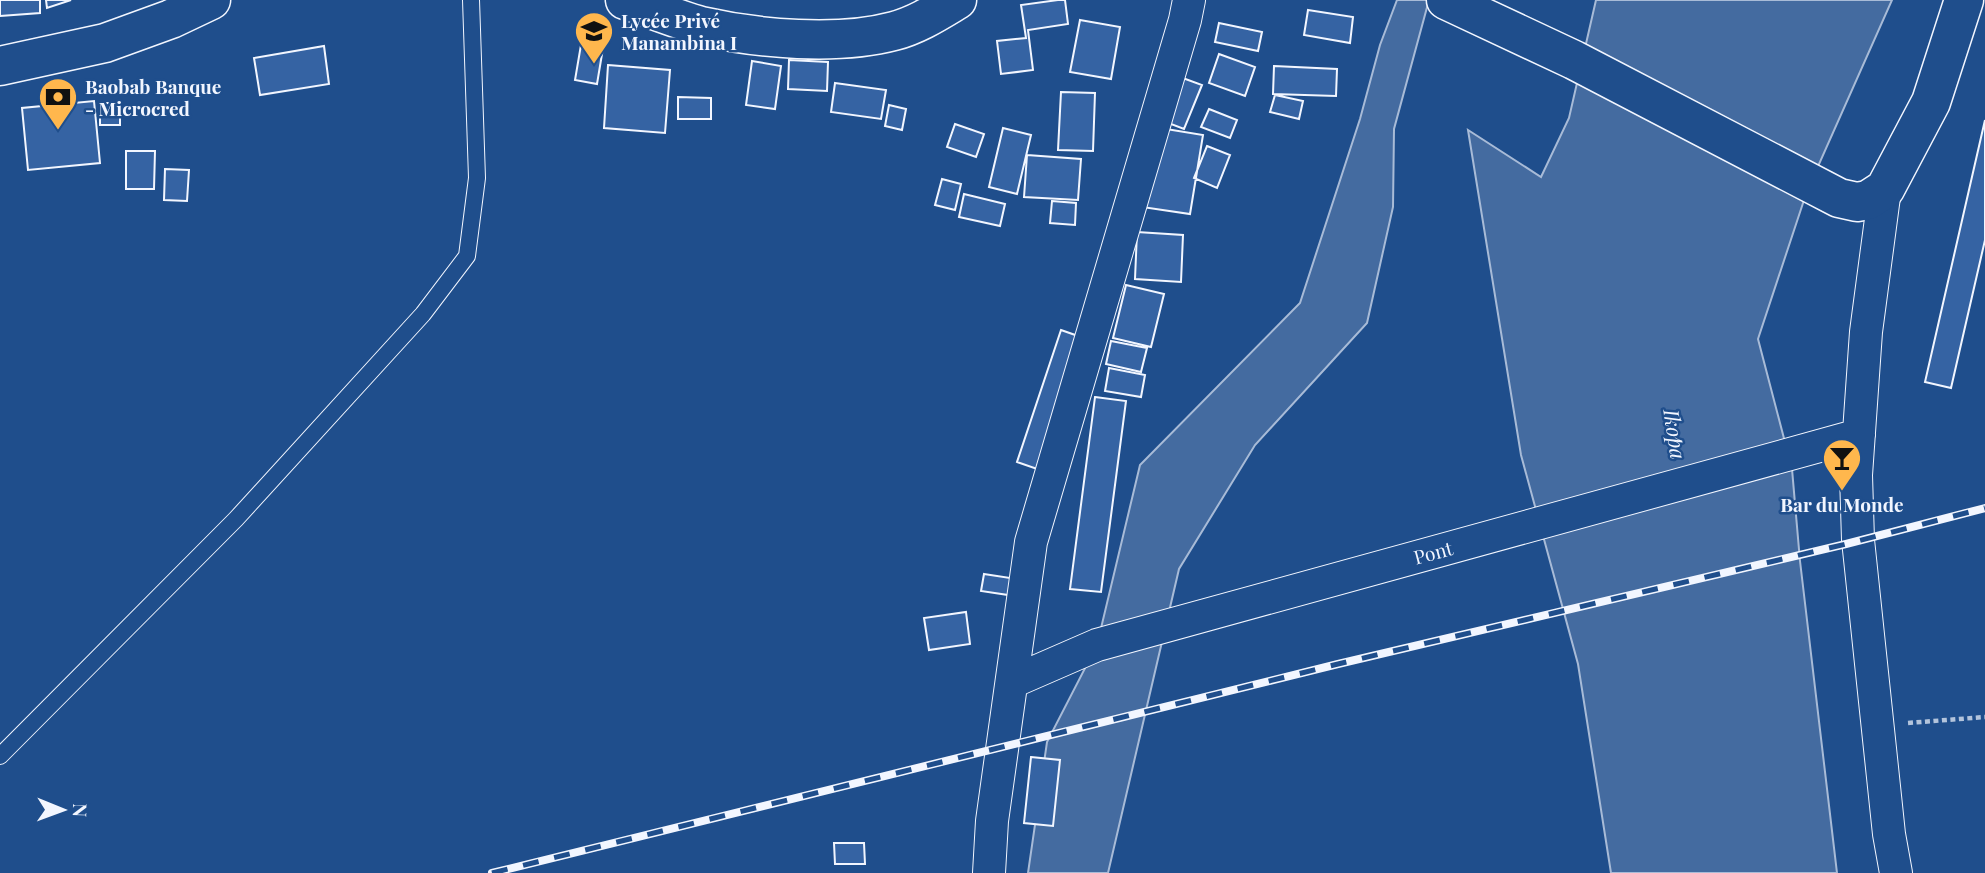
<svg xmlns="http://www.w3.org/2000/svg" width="1985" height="873" font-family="'Playfair Display',serif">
  <rect width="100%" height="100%" fill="#1f4e8c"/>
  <path fill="#446ba0" stroke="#a8bbd7" stroke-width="2" d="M1397 0H1429L1394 129 1393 207 1367 323 1255 445 1179 569 1108 873H1028L1047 742 1097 645 1140 465 1300 303 1360 119 1380 45Z
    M1596 0H1892L1807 191 1758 339 1792 469 1800 561 1837 873H1611L1578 664 1521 455 1468 130 1541 177 1569 118Z"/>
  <path fill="#3563a3" stroke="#f2f6ff" stroke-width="2" d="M0 0H40V13L0 16Z
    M46 0H71L47 8Z
    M1058 0H1065L1068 24 1028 30 1033 70 1001 74 997 41 1026 38 1021 5Z
    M1308 10 1353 17 1350 43 1304 35Z
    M1080 20 1120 27 1111 79 1070 72Z
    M1219 23 1262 32 1258 51 1215 42Z
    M583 33 605 36 597 84 575 80Z
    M324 46 329 84 260 95 254 58Z
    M1219 54 1255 67 1245 96 1209 83Z
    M789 60 828 62 827 91 788 89Z
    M752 61 781 66 775 109 746 105Z
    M608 65 670 70 665 133 604 128Z
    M1274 66 1337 69 1336 96 1273 94Z
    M1180 77 1202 85 1184 129 1163 121Z
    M835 83 886 90 881 119 831 112Z
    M1061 92 1095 93 1093 151 1058 150Z
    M1275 95 1303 101 1299 119 1270 112Z
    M678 97 711 98V119H678Z
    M94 101 100 163 28 170 22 108Z
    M100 103H120V125H100Z
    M889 105 906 109 902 130 885 126Z
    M1209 109 1237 120 1230 138 1201 127Z
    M1985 120V240L1951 388 1925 382Z
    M955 124 984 134 976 157 947 147Z
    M1154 127 1203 135 1190 214 1142 207Z
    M1003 128 1031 135 1017 194 989 187Z
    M1207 146 1230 155 1217 188 1194 178Z
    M126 151H155L154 189H126Z
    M1027 155 1081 159 1078 200 1024 197Z
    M165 169 189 170 187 201 164 200Z
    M942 179 961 184 955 210 935 205Z
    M964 194 1005 204 1000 226 959 217Z
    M1052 201 1076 203 1075 225 1050 223Z
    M1137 232 1183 235 1181 282 1135 279Z
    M1126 285 1164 294 1151 347 1113 338Z
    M1061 330 1078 336 1040 470 1017 462Z
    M1111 341 1147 348 1141 372 1106 364Z
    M1109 368 1145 375 1141 397 1105 391Z
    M1095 397 1126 401 1101 592 1070 589Z
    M984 574 1017 579 1015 596 981 591Z
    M966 612 970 644 929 650 924 618Z
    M1031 757 1060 760 1053 826 1024 823Z
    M834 843H864L865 864H835Z"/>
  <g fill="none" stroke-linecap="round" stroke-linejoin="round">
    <g stroke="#f2f6ff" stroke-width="18">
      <path id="service" d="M0 756 236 519 423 314 467 256 477 178 471 0"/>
    </g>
    <g stroke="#f2f6ff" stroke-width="34">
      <path id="minor" d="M1885 189 1866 332 1856 475 1858 540 1889 834 1896 873
        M1012 682 1097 645 1859 435
        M989 873 992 821 1031 542 1185 20 1189 0"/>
    </g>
    <g stroke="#f2f6ff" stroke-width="41">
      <path id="primary" d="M625 0C650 8 676 19 701 26 758 39 838 46 894 31 917 25 937 12 957 0
        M1446 0 1574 60 1839 198 1857 202 1868 200 1885 189 1931 102 1964 0
        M0 66 105 43 171 19 211 0"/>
    </g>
    <path stroke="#b3c4dc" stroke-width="4.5" stroke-dasharray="5 3.5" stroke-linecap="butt" d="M1908 723 1985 717"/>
    <use href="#service" stroke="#1f4e8c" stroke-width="16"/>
    <use href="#minor" stroke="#1f4e8c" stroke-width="32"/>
    <use href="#primary" stroke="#1f4e8c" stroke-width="38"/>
    <g stroke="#f2f6ff" stroke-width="8">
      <path id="rail" d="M492 873 1338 664 1846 544 1985 508"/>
    </g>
    <use href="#rail" stroke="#1f4e8c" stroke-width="5" stroke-dasharray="16" stroke-linecap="butt"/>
  </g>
  <defs>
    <g id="school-pin" transform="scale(2.0125)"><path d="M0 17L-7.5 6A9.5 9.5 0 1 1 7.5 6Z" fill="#ffb74d" stroke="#1f4e8c"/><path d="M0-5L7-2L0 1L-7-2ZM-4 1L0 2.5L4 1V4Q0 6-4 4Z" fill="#111"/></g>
    <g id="bank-pin" transform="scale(2.0125)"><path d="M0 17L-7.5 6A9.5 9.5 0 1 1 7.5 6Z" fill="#ffb74d" stroke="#1f4e8c"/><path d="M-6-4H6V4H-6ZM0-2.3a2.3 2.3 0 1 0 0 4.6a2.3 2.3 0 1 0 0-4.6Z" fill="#111"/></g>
    <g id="bar-pin" transform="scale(2.0125)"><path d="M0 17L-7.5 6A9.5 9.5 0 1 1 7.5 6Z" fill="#ffb74d" stroke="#1f4e8c"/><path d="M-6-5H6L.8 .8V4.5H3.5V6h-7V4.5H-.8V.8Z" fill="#111"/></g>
  </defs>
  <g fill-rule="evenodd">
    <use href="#school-pin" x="594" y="31"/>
    <use href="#bank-pin" x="58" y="97"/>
    <use href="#bar-pin" x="1842" y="458"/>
  </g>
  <g text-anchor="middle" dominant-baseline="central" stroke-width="5" stroke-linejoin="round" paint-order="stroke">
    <g font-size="19" font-weight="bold" fill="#f2f6ff" stroke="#1f4e8c" text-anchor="start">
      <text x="621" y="20">Lycée Privé<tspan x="621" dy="22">Manambina I</tspan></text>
      <text x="85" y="86">Baobab Banque<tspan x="85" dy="22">- Microcred</tspan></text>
      <text x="1842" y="504" text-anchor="middle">Bar du Monde</text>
    </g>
    <g font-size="19" fill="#f2f6ff" stroke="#1f4e8c">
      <text transform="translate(1433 552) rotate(-15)">Pont</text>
    </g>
    <g font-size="21" font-style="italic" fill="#f2f6ff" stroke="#1f4e8c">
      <text transform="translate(1676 434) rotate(81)">Ikopa</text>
    </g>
  </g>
  <g transform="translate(63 810) rotate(91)" stroke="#1f4e8c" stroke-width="5" paint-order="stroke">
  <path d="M0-5L12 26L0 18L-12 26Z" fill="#f2f6ff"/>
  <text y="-10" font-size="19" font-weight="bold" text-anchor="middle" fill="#f2f6ff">N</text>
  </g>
</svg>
